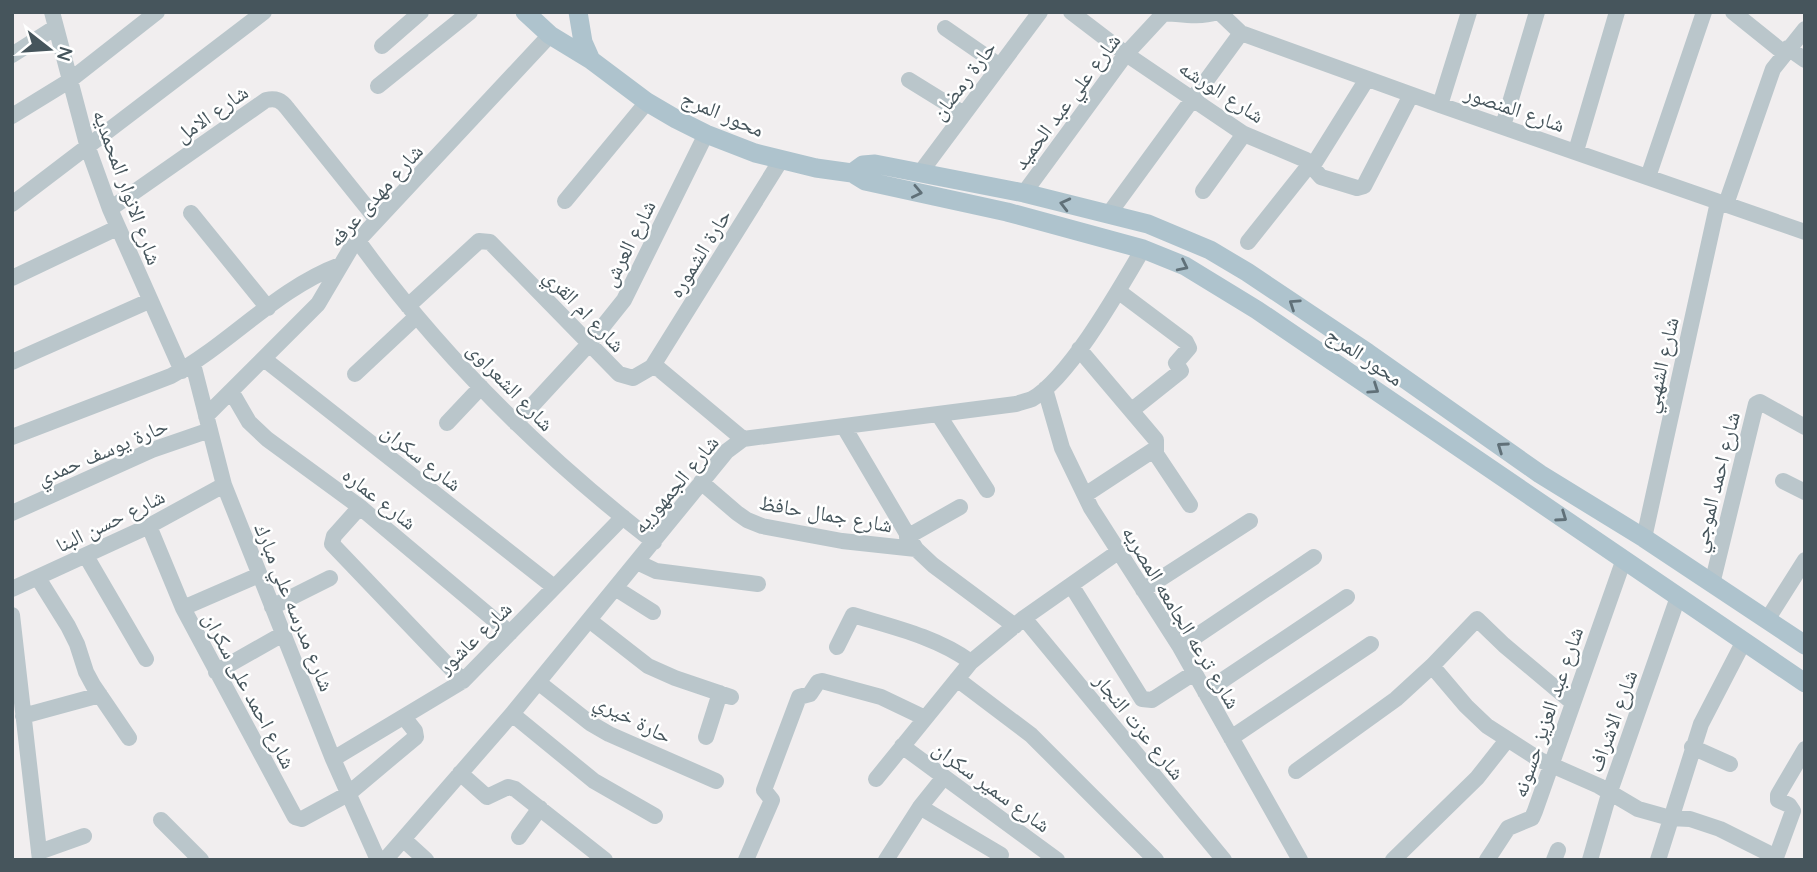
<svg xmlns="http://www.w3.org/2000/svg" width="1817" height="872" font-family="Quicksand,'Noto Naskh Arabic',sans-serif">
  <rect width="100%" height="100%" fill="#f1eeef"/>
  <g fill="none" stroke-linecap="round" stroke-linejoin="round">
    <path stroke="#bac6cb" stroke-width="16" d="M52 12 88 148 110 209 182 371
      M1071 12 1126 54 1244 134 1306 160 1321 177 1357 188 1364 186 1411 95
      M1219 12 1241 33 1440 105 1805 232
      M1733 12 1784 53
      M945 28 1000 66
      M382 46 421 12
      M1788 48 1805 60
      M12 55 56 27
      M909 80 964 114
      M378 86 470 12
      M1440 105 1469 12
      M12 116 69 81 157 12
      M1503 126 1537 12
      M1576 151 1617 12
      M1312 167 1367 79
      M920 173 1040 12
      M1648 177 1704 12
      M1203 191 1244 134
      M1024 193 1126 54 1164 13C1182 14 1198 18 1217 12
      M565 201 647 102
      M12 204 264 12
      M1726 204 1773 69 1805 29
      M110 209 266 100C276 98 281 100 287 108L377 220
      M191 213 268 308
      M1108 215 1241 33
      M358 241C441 356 542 455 654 542
      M1248 242 1310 164
      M12 278 117 228
      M1118 291 1186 342 1189 348 1176 363 1181 371 1132 410
      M408 306 479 241 490 242 619 374 633 378 652 367 659 369 743 439
      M1079 349 1156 440V454L1190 505
      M264 359 554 587
      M12 362 149 301
      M193 364 224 485 333 759 378 860
      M652 367 781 160
      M355 374 416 317
      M1045 389 1062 448 1091 508 1180 647 1300 860
      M231 391 249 422 267 439 360 507 510 633
      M938 414 987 490
      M206 416 318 304 351 248 550 35
      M447 423 481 387
      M516 423 588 345 624 300 706 134
      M844 427 916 549 933 565 1015 626
      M12 437 171 376C230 344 276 289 340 265
      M1783 481 1805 492
      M701 482 737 513 747 520 762 526 842 541 916 549
      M1085 495 1155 449
      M360 507 334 536 332 544 463 681
      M12 513 152 450 210 430
      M149 526 183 608 295 817 302 819 348 794 416 737 415 731 404 717
      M907 537 960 507
      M1644 538 1718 202
      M86 556 146 659
      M637 562 656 571 758 584
      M38 578 68 626 77 644 86 672 93 685 129 738
      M1712 584 1756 404 1760 402 1805 427
      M1071 585 1142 699 1152 700 1194 673
      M615 588 653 612
      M12 589 149 526 224 485
      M1143 590 1250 521
      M272 607 330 578
      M183 608 259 575
      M12 615 40 860
      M1024 618 1224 860
      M589 620 648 666 675 678 731 697
      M1767 620 1805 560
      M837 647 853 615C893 627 937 637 971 662
      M1180 647 1314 557
      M1432 666 1466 706 1487 726 1540 760 1599 786 1638 809 1670 818 1690 819 1720 829 1776 857
      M216 672 283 634
      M957 679 1031 735 1156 860
      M538 682 590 723 609 734 716 781
      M1205 692 1347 597
      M512 714 594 781 655 816
      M23 716 100 695
      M706 737 720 693
      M1231 738 1371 644
      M902 746 1057 860
      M1692 747 1730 764
      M333 759 463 681 623 517
      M1296 771 1396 699 1432 666 1477 619 1504 645 1572 702
      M460 773 487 797 508 787 515 789 605 860
      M876 779 971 662 1024 618 1118 552
      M920 807 1001 855
      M161 820 201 860
      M519 837 540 808
      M404 840 426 860
      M39 852 84 836
      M385 860 512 714 727 451 743 439 1016 404C1021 402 1027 401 1032 399 1070 377 1120 288 1143 249
      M746 860 772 800 764 790 799 697 810 694 818 682 822 681 881 697 925 718
      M886 860 920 807 944 777
      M1393 860 1477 778 1507 740
      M1487 860 1508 828 1532 818 1535 811 1624 559
      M1554 860 1558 850
      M1590 860 1609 794 1678 597
      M1658 860 1701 724 1744 641
      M1775 860 1793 811 1789 805 1778 800V795L1805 749"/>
    <path stroke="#aec3cd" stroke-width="19" d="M525 12 550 35 591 60 647 102 676 119 706 134 755 153 816 168 852 173 865 181 1007 212 1143 249 1185 266 1257 310 1805 683
      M578 12 583 42 591 60
      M852 173 863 165 875 164 1024 193 1148 224 1210 250 1247 272 1368 353 1540 474 1644 538 1805 645"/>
  </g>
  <defs><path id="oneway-chevron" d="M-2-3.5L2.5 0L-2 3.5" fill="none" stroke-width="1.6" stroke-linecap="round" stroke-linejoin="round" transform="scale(1.75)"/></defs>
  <g stroke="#607078">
    <use href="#oneway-chevron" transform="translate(917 192) rotate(12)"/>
    <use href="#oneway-chevron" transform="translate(1065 204) rotate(-166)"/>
    <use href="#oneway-chevron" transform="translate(1183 266) rotate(26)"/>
    <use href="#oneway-chevron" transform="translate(1294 304) rotate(-146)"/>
    <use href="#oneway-chevron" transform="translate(1374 389) rotate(34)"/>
    <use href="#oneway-chevron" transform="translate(1502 447) rotate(-145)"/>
    <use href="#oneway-chevron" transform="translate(1562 517) rotate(35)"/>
  </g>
  <g text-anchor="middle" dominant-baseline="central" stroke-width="5" stroke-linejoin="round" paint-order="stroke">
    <g font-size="21" fill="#46555c" stroke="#fff">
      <text transform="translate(963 80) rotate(-53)">حارة رمضان</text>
      <text transform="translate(1222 91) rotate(33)">شارع الورشه</text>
      <text transform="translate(1066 101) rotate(-53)">شارع علي عبد الحميد</text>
      <text transform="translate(1515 108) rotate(19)">شارع المنصور</text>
      <text transform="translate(211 113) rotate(-35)">شارع الامل</text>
      <text transform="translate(723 113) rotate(23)">محور المرج</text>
      <text transform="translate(128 187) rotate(70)">شارع الانوار المحمديه</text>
      <text transform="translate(375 195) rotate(-48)">شارع مهدى عرفه</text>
      <text transform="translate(628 243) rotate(-63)">شارع العرش</text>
      <text transform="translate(699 253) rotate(-58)">حارة الشموره</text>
      <text transform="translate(585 310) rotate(46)">شارع ام القري</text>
      <text transform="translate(1365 356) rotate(34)">محور المرج</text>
      <text transform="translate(1660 365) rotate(-77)">شارع الشهبي</text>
      <text transform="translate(511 386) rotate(46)">شارع الشعراوى</text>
      <text transform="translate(102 451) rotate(-23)">حارة يوسف حمدي</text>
      <text transform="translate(422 457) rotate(38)">شارع سكران</text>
      <text transform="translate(1715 482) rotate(-76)">شارع احمد الموجي</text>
      <text transform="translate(675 484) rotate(-50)">شارع الجمهوريه</text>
      <text transform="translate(380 498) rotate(38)">شارع عماره</text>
      <text transform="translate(826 513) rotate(10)">شارع جمال حافظ</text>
      <text transform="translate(110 520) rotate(-26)">شارع حسن البنا</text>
      <text transform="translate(295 607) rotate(68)">شارع مدرسه علي مبارك</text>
      <text transform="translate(1182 617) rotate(59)">شارع ترعه الجامعه المصريه</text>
      <text transform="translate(474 637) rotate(-44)">شارع عاشور</text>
      <text transform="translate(250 690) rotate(62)">شارع احمد على سكران</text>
      <text transform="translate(1547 712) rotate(-71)">شارع عبد العزيز حسونه</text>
      <text transform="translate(633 718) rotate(27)">حارة خيري</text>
      <text transform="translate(1612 721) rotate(-70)">شارع الاشراف</text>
      <text transform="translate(1140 726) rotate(51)">شارع عزت النجار</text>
      <text transform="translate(992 786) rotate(36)">شارع سمير سكران</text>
    </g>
  </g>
  <rect width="1817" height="872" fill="none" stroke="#46555c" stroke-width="28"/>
  <g transform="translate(49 49) rotate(107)" stroke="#ffffff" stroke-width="5" paint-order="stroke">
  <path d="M0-5L12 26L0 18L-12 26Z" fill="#46555c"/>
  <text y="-10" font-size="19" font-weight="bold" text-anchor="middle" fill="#46555c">N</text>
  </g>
</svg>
